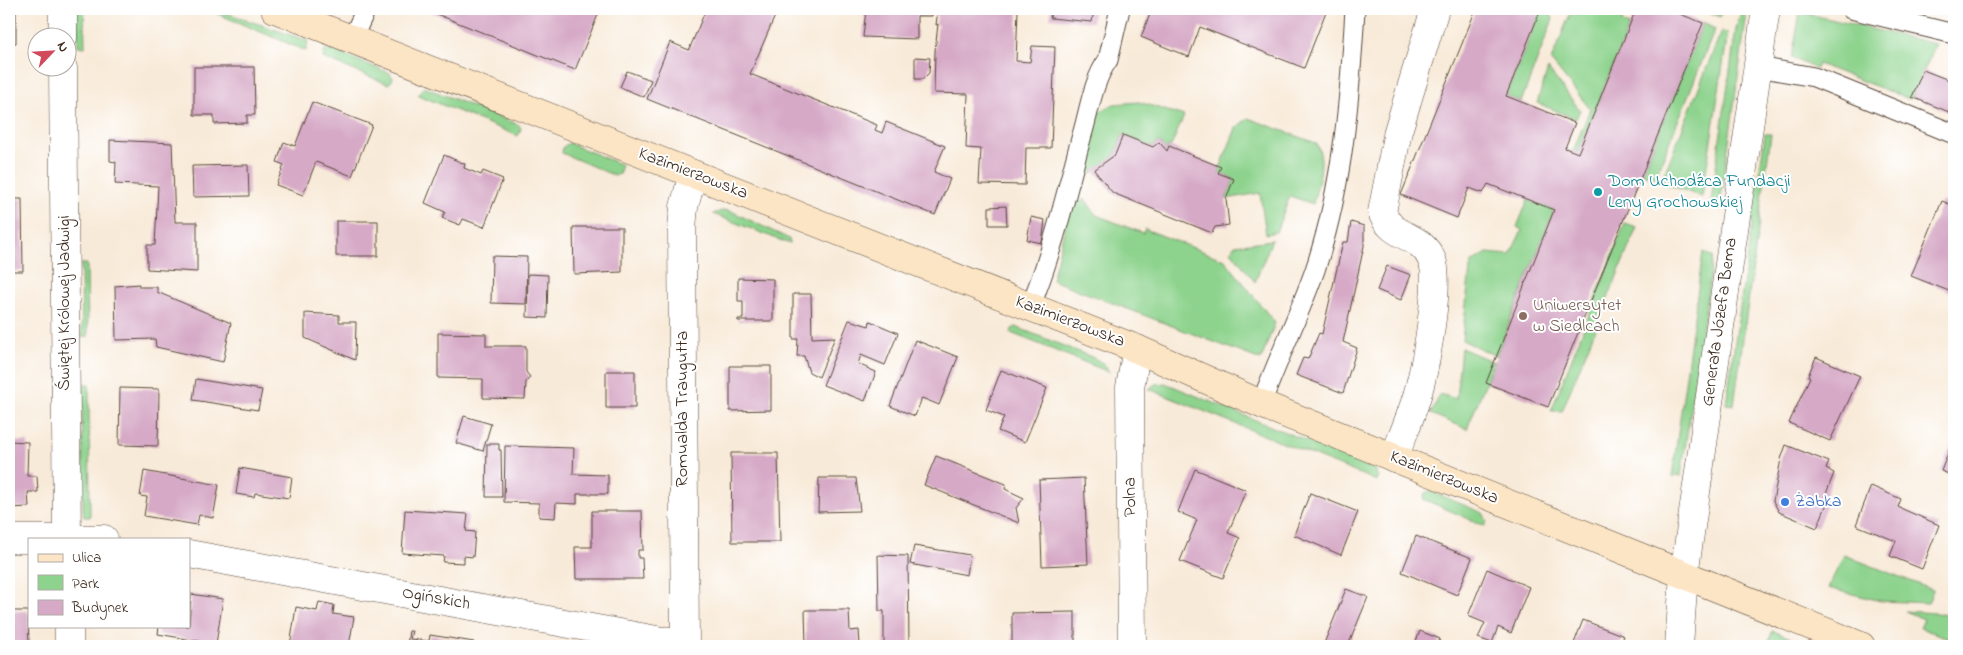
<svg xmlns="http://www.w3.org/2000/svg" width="1963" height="655" font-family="'Indie Flower',sans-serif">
  <rect width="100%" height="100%" fill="#fff"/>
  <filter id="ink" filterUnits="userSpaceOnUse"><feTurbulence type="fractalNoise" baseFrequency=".02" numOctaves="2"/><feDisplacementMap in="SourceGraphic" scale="10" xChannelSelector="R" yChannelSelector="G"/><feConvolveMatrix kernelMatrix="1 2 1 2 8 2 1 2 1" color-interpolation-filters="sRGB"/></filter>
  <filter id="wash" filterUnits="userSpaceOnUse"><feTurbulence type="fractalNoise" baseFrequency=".0096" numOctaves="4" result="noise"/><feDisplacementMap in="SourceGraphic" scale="20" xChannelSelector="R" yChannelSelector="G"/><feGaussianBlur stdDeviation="1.12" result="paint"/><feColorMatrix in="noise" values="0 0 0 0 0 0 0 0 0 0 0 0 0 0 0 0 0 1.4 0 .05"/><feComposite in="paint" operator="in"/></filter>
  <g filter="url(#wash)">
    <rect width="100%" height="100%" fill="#f8ead8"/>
    <path fill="#8dd38d" stroke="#647e56" d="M77 9H84L85 47 78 46Z
      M206 9H215L308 41 306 51Z
      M1541 9H1548L1553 19 1521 102 1506 96Z
      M1572 9H1622V22L1629 26 1578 153 1573 151 1590 109 1551 61Z
      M1699 9H1723L1720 17Z
      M1742 9H1747V13L1720 205 1711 201 1736 29Z
      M1800 12 1936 44 1912 97 1909 99 1818 64 1816 69 1792 58Z
      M1703 23 1715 29 1655 178 1642 174Z
      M1721 32 1728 33 1702 197 1661 182Z
      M329 49 390 73 393 78 391 82 388 84 323 58 324 52Z
      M1548 69 1580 110 1576 119 1537 103Z
      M424 87 519 125 521 129 518 136 418 95Z
      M1139 102 1184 116 1171 146H1169L1167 151 1159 142 1153 147 1123 135 1115 155 1079 183 1076 181 1099 112 1114 104Z
      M1248 118 1316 143C1327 161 1317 184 1313 204L1290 196 1276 232 1266 234 1260 193 1226 199 1234 179 1218 173 1236 128Z
      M1765 134H1771L1734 405 1726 404Z
      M569 143 622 165 619 174 615 176 562 153 563 147Z
      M1085 199 1096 215 1143 233 1145 229 1225 260 1275 323 1261 360 1052 280 1070 206Z
      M1528 200 1554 210 1496 356 1462 340 1470 269 1471 263 1487 253 1510 255 1522 230 1517 227Z
      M725 210 733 212 789 239 790 244 713 214Z
      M1625 223 1637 227 1562 411H1551Z
      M1272 240 1255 282 1231 251 1235 245Z
      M1703 252 1713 257 1681 476 1676 475 1674 478 1672 477Z
      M81 264H87L88 337H82Z
      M1016 327 1094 358 1104 364 1109 372 1011 333 1012 329Z
      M1461 348 1494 362 1467 429 1431 414 1440 394 1456 399Z
      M1165 383 1375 469 1379 477 1377 481 1149 389 1155 384Z
      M82 384H89L90 517H84L83 509Z
      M1430 491 1483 513 1487 521 1485 526 1423 499 1425 493Z
      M1844 555 1933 590 1928 603 1881 601 1828 588Z
      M1904 611 1937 613 1954 617V640L1920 628 1924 619Z
      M1773 631 1811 646H1782L1768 641Z"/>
    <g id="blocks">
      <path fill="#d6a9c6" d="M9 9H16V43L9 44Z
        M424 9H596L600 10 575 70Z
        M706 9H778L750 74 877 125 875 130 882 133 886 122 945 146 934 172 950 179 935 215 647 99 670 42 689 50Z
        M866 9H931L932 16H917V39L863 37Z
        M938 9H1018L1016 61 1030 62 1032 46 1055 47 1051 148H1026L1025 185 979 184 981 149 966 148 968 94 934 93 935 51 938 24 936 25Z
        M1051 9H1094L1092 22 1050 18Z
        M1152 9H1327L1304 68 1200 27 1189 57 1141 37Z
        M1476 9H1541L1506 96 1575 123 1565 148 1578 153 1636 9H1667L1703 23 1548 407 1486 383 1554 210 1488 184 1483 193 1469 188 1457 218 1401 195Z
        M915 57 930 58 929 73 923 79H915Z
        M194 67H254L255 115H247V123L214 124V115H194Z
        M1923 70 1954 82V114L1912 97Z
        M627 71 651 80 644 97 620 87Z
        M312 102 372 125 352 176 316 162 303 195 276 185 284 165 277 162 284 142 295 146Z
        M1123 135 1153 147 1159 142 1167 151 1169 146 1221 167 1218 173 1234 179 1226 199 1229 225 1215 227 1212 233 1113 193 1094 170 1115 155Z
        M110 140 172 143 175 222H197V272L147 269V245H155L158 186 115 184 116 162 110 161Z
        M444 155 465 164 464 168 481 175 483 171 503 179 484 227 463 219 460 225 442 218 445 212 425 203Z
        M248 165 249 196 193 197 192 166Z
        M9 199H22L23 271H9Z
        M1942 201 1954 206V293L1911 276Z
        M1006 206 1007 225H989V207Z
        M1031 217 1045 220 1042 243 1027 240Z
        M336 221H378V256H336Z
        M1351 222 1364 226V246L1343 342 1357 348 1343 393 1296 375 1303 358 1308 359 1319 333 1322 334 1343 242H1348Z
        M573 227H622V272L574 274Z
        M492 256 527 257 526 304 491 303Z
        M1387 266 1411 275 1401 300 1377 290Z
        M528 274 548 275 547 318 527 317Z
        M738 278 773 279V321H738V319H743V301H738Z
        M139 284V287H157V292L231 323 223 362 156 347 155 339 116 340 115 286Z
        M793 294H811L812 338 835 337 819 377 809 372 804 356H797L798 339H793Z
        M305 313 339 315V322H356L355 360 305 338Z
        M849 320 869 326 870 321 898 333 885 365 861 355 858 364 876 372 865 401 823 385Z
        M438 333 486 334V346H526V372L530 377 526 382 525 399 483 398V379L438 378Z
        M915 340 958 357 939 405 922 398 915 416 890 406Z
        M1816 357 1860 376 1830 441 1789 423 1810 377 1808 376Z
        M730 366H771V410L730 411Z
        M1001 370 1047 388 1025 442 998 431 1004 417 986 410Z
        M606 371H635V408H606Z
        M196 379 262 390 258 410 193 400Z
        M120 388 159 389 158 446 119 445Z
        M464 416 491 424 483 451 456 443Z
        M1954 438V476L1941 471Z
        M9 441 28 442 27 476H37L38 492H28L29 507 9 508Z
        M487 444H499V450H501L502 497H486Z
        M1786 445 1829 462 1826 469 1834 473 1824 499 1828 501 1817 528 1779 512 1773 501 1781 459Z
        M505 446 574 448 573 474 608 475V494H577V504L556 503 555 518 539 517V503L504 502Z
        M731 453H778L780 542H732Z
        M936 456 1006 484 1005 489 1024 498 1016 508 1019 523 924 485Z
        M240 468 292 477 289 498 255 493 254 497 236 494Z
        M1195 469 1246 490 1228 533 1240 538 1223 578 1180 561 1197 520 1178 512Z
        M144 471 219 485 213 518 199 515 197 525 144 516 147 497 140 496Z
        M819 478H856L860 511 818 512Z
        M1084 478 1088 564 1042 566 1039 480Z
        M1871 486 1901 499 1898 507 1939 525 1922 569 1890 556 1896 541 1856 525Z
        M1310 493 1358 512 1341 555 1294 535Z
        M405 510 468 514 466 531 475 532 473 557 464 556V563L443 562 444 556 402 553Z
        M592 511H642L643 550H638V558H642L643 579H576L575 547H592Z
        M1416 536 1472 558 1457 595 1402 572Z
        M914 546 970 555 967 575 910 564Z
        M878 555 908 556 909 646H884V611H879Z
        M1487 569 1529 587 1511 633 1498 627 1492 643 1478 638 1485 623 1468 616Z
        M1346 589 1368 597 1348 646H1323Z
        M191 594 223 599 216 644 158 634 159 626H189Z
        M319 602 334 605 333 614 354 617 349 646H290L296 607 317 611Z
        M805 610H849L850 631 859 630 860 646H806Z
        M9 611H28L29 646H9Z
        M1075 612V646H1012V613Z
        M1583 620 1624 636 1620 646H1573Z
        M409 631H412L410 639 429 641 430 635 474 642 473 646H407Z
        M1420 631 1440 639 1437 646H1414Z"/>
    </g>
  </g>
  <g filter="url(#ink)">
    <use href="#blocks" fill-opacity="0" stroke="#57473a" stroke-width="1"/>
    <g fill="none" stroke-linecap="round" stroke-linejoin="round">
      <g stroke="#57473a" stroke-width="21">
        <path id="service" d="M1851 9 1954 34
          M352 39 366 9
          M1758 67 1814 77 1954 134
          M1030 307C1053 252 1066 193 1082 135 1089 112 1093 80 1108 60L1120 9
          M1261 404C1278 359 1299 315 1315 270 1343 186 1350 97 1355 9"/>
      </g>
      <g stroke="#57473a" stroke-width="29">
        <path id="minor" d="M63 9V38
          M63 68 67 539
          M1394 458C1403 434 1414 410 1420 385 1426 362 1441 280 1432 260 1420 232 1392 240 1382 212L1398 131 1435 9
          M9 539H104
          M189 554 662 641H685
          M1684 575 1766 9
          M69 626V646
          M685 646 682 228 684 207 693 174
          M1132 646 1130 387 1137 349"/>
      </g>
      <g stroke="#57473a" stroke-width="29">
        <path id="tertiary" d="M1679 646 1684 575"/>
      </g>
      <g stroke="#57473a" stroke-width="29">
        <path id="secondary" d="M275 9 1137 349 1261 404 1861 646"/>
      </g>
      <use href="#service" stroke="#fff" stroke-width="19"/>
      <use href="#minor" stroke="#fff" stroke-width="28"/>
      <use href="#tertiary" stroke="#fff" stroke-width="28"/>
      <use href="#secondary" stroke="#fce5c4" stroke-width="28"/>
    </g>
  </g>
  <circle fill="#0f9aa8" stroke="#fff" stroke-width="2" cx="1598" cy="192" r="5"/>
  <circle fill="#8d6e63" stroke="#fff" stroke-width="2" cx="1523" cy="316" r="5"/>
  <circle fill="#3f7fe0" stroke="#fff" stroke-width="2" cx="1785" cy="502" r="5"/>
  <g text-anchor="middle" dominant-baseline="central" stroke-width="4" stroke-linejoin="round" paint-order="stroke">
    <g font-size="18" fill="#3b2a1e" stroke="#fff">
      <text transform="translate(693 174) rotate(21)">Kazimierzowska</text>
      <text transform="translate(65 303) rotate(-90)">Świętej Królowej Jadwigi</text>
      <text transform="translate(1070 322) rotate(21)">Kazimierzowska</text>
      <text transform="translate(1720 322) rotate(-82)">Generała Józefa Bema</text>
      <text transform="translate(683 409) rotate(-90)">Romualda Traugutta</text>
      <text transform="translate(1444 478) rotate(22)">Kazimierzowska</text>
      <text transform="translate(1131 497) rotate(-91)">Polna</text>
      <text transform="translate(436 599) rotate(10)">Ogińskich</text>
    </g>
    <g font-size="18" fill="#0d838f" stroke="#fff" text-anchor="start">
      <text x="1608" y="182">Dom Uchodźca Fundacji<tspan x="1608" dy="21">Leny Grochowskiej</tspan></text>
    </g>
    <g font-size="18" fill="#785e54" stroke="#fff" text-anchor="start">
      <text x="1533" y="306">Uniwersytet<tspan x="1533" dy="21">w Siedlcach</tspan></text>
    </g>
    <g font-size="18" fill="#366cbe" stroke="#fff" text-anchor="start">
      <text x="1795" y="502">Żabka</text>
    </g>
  </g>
  <rect width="1963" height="655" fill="none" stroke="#fff" stroke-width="30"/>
  <rect x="28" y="538" width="162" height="90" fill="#ffffff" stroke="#b1aaa5"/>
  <rect x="38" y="554" width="25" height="8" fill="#fce5c4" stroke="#b1aaa5"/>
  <text x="72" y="562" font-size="15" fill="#3b2a1e">Ulica</text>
  <rect x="38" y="575" width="25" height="15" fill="#8dd38d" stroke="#b1aaa5"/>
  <text x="72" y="588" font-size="15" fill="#3b2a1e">Park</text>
  <rect x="38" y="600" width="25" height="15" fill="#d6a9c6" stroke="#b1aaa5"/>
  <text x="72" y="612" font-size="15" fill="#3b2a1e">Budynek</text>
  <g transform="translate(52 52) rotate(65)"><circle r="24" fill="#ffffff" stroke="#b1aaa5"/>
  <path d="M0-4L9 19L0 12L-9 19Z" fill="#d1495b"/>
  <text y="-8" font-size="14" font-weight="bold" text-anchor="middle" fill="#3b2a1e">N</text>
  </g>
</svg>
